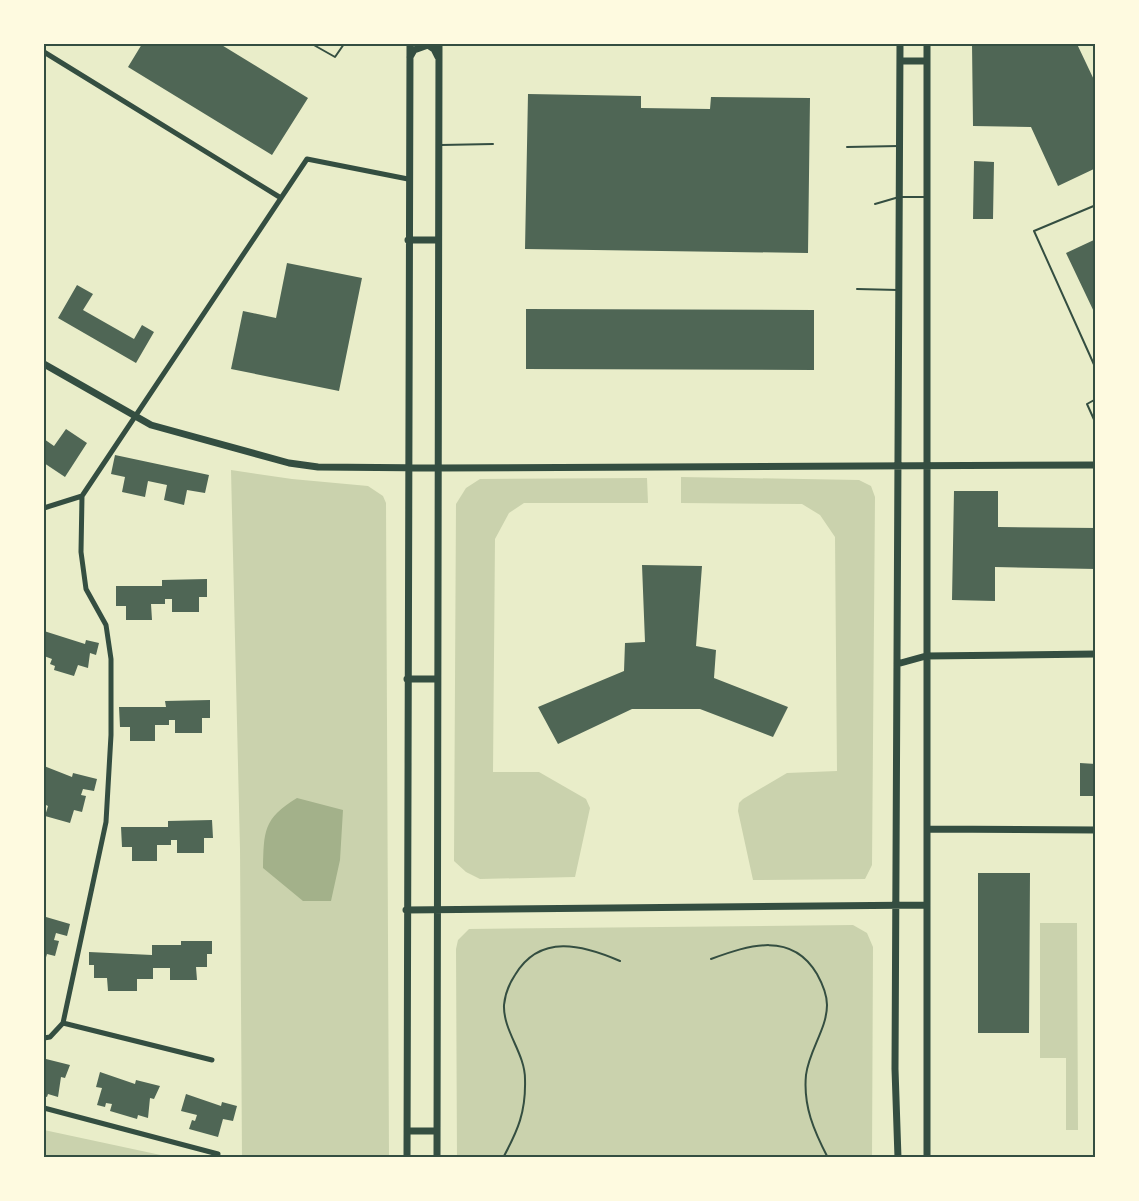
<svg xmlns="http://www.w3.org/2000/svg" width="1139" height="1201" font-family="'Fira Sans Condensed',sans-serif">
  <rect width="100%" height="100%" fill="#e9edc9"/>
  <path fill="#cad2ad" d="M231 470 292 479 368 486 383 496 386 503 389 1157H242L240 849Z
    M681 477 859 480 871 486 875 497 872 865 865 879 753 880 738 811 739 803 743 799 787 773 837 771 835 537 820 515 802 504 681 503Z
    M647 478 648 503H524L509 513 495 539 493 772H539L586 799 590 808 575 877 480 879 466 872 454 861 456 504 466 488 480 479Z
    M1040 923H1077L1078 1130H1066V1058H1040Z
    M853 925 867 933 873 947 872 1157 457 1158 456 949 458 940 469 929Z
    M44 1130 170 1157H44Z"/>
  <path fill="#a3b18a" d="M297 798 343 810 340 860 331 901H303L263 868C264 831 263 819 297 798Z"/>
  <path fill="#4f6655" d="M142 44H220L308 98 272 155 128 67Z
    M972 44H1077L1096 84V168L1058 186 1031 127 973 126Z
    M528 94 641 96V108L710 109 711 97 810 98 808 253 525 249Z
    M974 161 994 162 993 219H973Z
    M1096 239V316L1066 253Z
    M287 263 362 278 339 391 231 369 243 311 276 318Z
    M77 285 93 294 83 310 134 339 142 325 154 332 136 363 58 318Z
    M526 309 814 310V370L526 369Z
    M66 429 87 443 65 477 44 463V439L54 446Z
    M115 455 209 475 205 493 187 490 184 505 164 500 167 485 148 481 145 497 122 492 125 477 111 474Z
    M954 491H998V527L1096 528V569L995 567V601L952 600Z
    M642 565 702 566 696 646 716 650 714 678 788 707 773 737 700 709H632L558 744 538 707 624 671 625 643 645 642Z
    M207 579V597H199V612H172V599H165V604H151L152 620H126V606H116V586H162V580Z
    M44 631 85 644 86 640 99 643 96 655 90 653 88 668 78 665 74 676 54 670 55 666 50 664 52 659 44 656Z
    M210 700V718H202V733H175V720H169V725H155V741H130V727H120L119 707H166L165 701Z
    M1080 763 1096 764V796H1080Z
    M44 766 72 777 73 773 97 779 94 791 83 789 81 795 86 796 82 812 74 810 70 823 45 816 48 806 44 804Z
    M212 820 213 838H204V853H177V840H171V845H157V861H132V847H122L121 827H168V821Z
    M978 873H1030L1029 1033H978Z
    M46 917 70 924 67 936 56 933 54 940 59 941 55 956 47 954 44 964V922Z
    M181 941H212V954H207V967H196L197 980H170V968H153V979H137V991H108L107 978H94V965H89V952L152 955V945H181Z
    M46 1059 70 1065 65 1078 61 1077 58 1097 48 1094 47 1097 44 1096V1063Z
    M100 1072 135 1084 136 1080 160 1086 154 1099 150 1098 148 1118 138 1115 137 1119 110 1111 112 1104 106 1103 105 1107 97 1105 102 1088 96 1087Z
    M186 1094 221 1106 222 1102 237 1106 233 1121 223 1119 218 1137 189 1129 192 1120 195 1121 197 1115 181 1111Z"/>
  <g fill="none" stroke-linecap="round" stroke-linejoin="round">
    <path stroke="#344e41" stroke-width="2" d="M711 959C749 945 792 931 817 974 822 983 827 994 827 1005 827 1029 809 1050 806 1075 803 1106 814 1131 828 1158
      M503 1158C518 1130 526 1112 525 1079 525 1053 503 1031 504 1005 505 994 509 984 515 975 540 933 583 945 620 961"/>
    <path stroke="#344e41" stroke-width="2" d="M312 44 335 57 344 44
      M441 145 493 144
      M847 147 899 146
      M875 204 899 197H924
      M1096 205 1034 231 1096 369
      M857 289 898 290
      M1096 399 1087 404 1096 424"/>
    <path stroke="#344e41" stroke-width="5" d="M44 52 281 198
      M44 508 82 496 307 159 408 179
      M63 1023 106 822 111 735V659L106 625 86 589 81 552 82 496
      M44 1038 50 1037 63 1023 212 1060
      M44 1108 218 1154"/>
    <path stroke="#344e41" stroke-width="7" d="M410 57 414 50 428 45 434 49 438 57
      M900 61H927
      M408 240H438
      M44 364 151 425 289 463 318 467 436 468 1096 465
      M897 664 926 656 1096 654
      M407 679H436
      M927 829 1096 830
      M406 910 927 905
      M407 1131H436
      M407 1158 410 44
      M437 1158 439 44
      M898 1158 895 1069 900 44
      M927 1158V44"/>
  </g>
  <rect width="1139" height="1201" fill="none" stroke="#fefae0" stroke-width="90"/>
  <rect x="45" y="45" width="1049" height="1111" fill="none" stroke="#344e41" stroke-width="2"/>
</svg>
